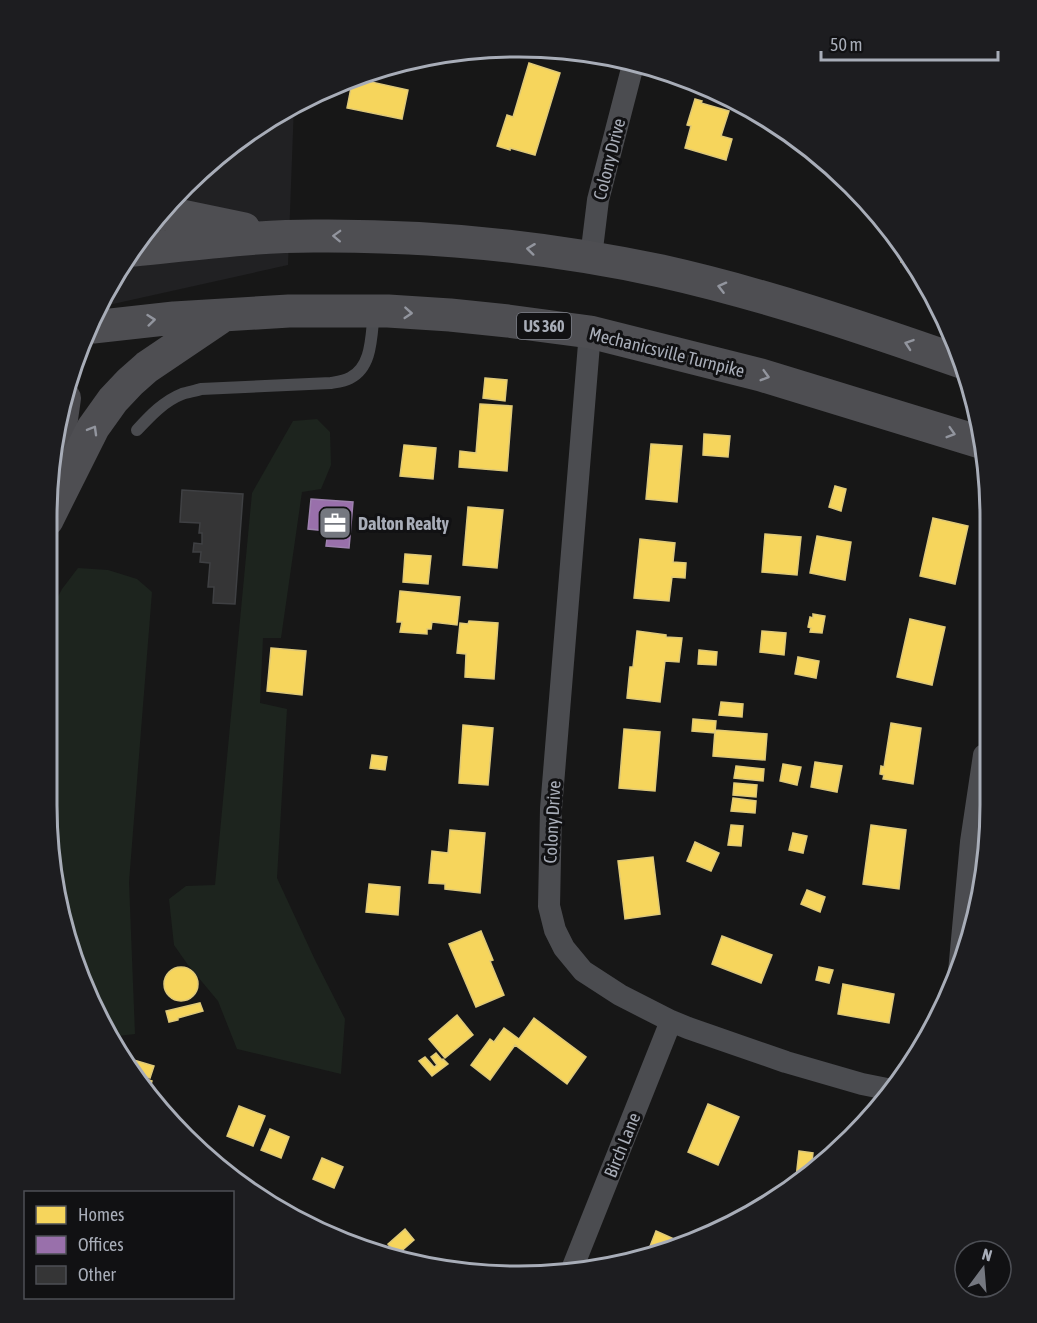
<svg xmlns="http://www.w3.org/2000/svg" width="1037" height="1323" font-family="'Asap Condensed',sans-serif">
  <rect width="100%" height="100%" fill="#171717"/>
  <path fill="#212123" d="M294 105 288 265 104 306 144 231 208 163 282 110Z"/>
  <path fill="#1d241e" d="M317 419 330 432 331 465 321 489 302 492 281 638H263L260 703 287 709 277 878 315 960 345 1019 341 1074 237 1049 218 1001 188 965 174 945 169 899 186 886 215 885 252 493 293 421Z
    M78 568 108 570 137 579 152 592 129 882 135 1034 108 1037 63 927 47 804V618L62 589Z"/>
  <path fill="#f6d55c" stroke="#dfc978" stroke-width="1.5" d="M529 63 560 73 535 155 510 148V150L497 146 507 115 513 117Z
    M353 78 408 90 402 119 347 108Z
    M695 99 702 101 701 103 729 111 721 136 732 139 726 160 685 148 691 126 687 125Z
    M904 250 915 265 901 262Z
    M485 378 507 380 505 401 483 398Z
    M480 404 512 406 507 471 459 467 460 451 476 453Z
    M704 434 730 436 728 457 703 455Z
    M651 444 682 446 677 502 646 499Z
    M404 445 436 448 433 479 400 476Z
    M835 486 846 489 841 511 829 507Z
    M468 507 503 510 497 568 463 565Z
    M933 518 968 526 955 584 920 576Z
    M765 534 801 537 797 575 762 572Z
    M817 536 851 542 845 580 810 573Z
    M640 539 675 543 673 562 686 563 685 578 672 577 669 601 634 598Z
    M405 554 431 556 428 584 403 582Z
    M400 591 460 597 457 625 432 622 431 629H427V634L400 632 402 622H397Z
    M813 614 825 616 822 633 810 632 811 628 808 627 810 617 813 618Z
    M910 619 945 627 932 685 897 677Z
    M469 621 498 623 494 679 465 677 466 654 457 653 460 623 468 624Z
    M637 631 666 635V637L682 638 679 662 665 661 660 702 627 698 630 667H633Z
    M762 631 786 633 784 655 760 652Z
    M271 648 306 651 302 695 267 691Z
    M699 650 717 652 716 665 698 664Z
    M798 657 819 661 816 678 795 674Z
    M721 702 743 704 742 717 719 715Z
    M693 719 716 721 715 733 692 731Z
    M891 723 921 728 913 784 883 779 884 775 880 774 881 766 884 767Z
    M463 725 493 728 488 785 459 783Z
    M624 729 660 732 655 791 619 788Z
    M715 730 767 734 765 760 713 756Z
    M372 755 387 757 385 770 370 768Z
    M815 762 842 766 837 792 811 787Z
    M783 764 801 767 797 785 780 781Z
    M736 766 764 769 763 781 734 778Z
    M734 783 757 785 756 797 733 795Z
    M733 798 756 801 755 813 731 811Z
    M731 825 743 826 741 846 728 845Z
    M871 825 906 830 899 889 863 884Z
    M450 830 485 833 480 893 445 889V884L429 883 432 851 448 853Z
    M793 833 807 836 803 853 789 850Z
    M695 842 719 853 711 871 687 861Z
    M653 857 660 914 625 919 618 861Z
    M369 884 400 887 398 915 366 912Z
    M807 890 825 897 820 912 801 904Z
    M481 931 493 960 490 961 504 995 476 1007 449 944Z
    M722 936 772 955 761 983 712 964Z
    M164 984a17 17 0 1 1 34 0a17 17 0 1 1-34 0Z
    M819 967 833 970 829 983 816 980Z
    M843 984 894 994 889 1023 838 1014Z
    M200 1003 203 1011 178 1018V1020L169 1022 166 1011Z
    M457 1015 473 1035 445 1058 429 1039Z
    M534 1018 586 1057 567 1084 515 1045 490 1080 471 1065 490 1039 494 1042 504 1028 519 1039Z
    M436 1053 442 1060 443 1059 448 1064 432 1076 419 1061 425 1057 434 1067 437 1065 431 1057Z
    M127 1058 154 1066 150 1078 135 1073 126 1062Z
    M137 1076 152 1081 149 1091Z
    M708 1104 739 1117 718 1165 688 1152Z
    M239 1106 265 1116 253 1146 227 1136Z
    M270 1129 289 1137 281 1158 261 1150Z
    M799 1151 813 1153 811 1170 800 1178H796Z
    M322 1158 343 1167 334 1188 313 1179Z
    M405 1229 414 1240 397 1255 388 1244Z
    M656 1231 683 1243 645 1259Z"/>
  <path fill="#9970ab" stroke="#9e82af" stroke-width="1.5" d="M311 499 353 502 349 548 326 546 328 531 308 529Z"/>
  <path fill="#353536" stroke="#3f4043" stroke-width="1.5" d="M182 490 243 494 235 604 213 603 214 587H208L210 563 200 562 201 552H193L194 543 202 544V533H199L200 523 180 522Z"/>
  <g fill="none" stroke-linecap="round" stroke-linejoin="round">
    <path stroke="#4b4c50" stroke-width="12" d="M137 430C150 416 164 401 182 394 188 392 195 391 201 389L331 383C337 382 345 381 350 378 373 367 371 334 374 312"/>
    <path stroke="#4b4c50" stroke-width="22" d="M591 257 598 200 634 61
      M590 332 551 809 549 906 555 930 564 948 583 971 620 995 671 1021 688 1028 786 1062 862 1084 892 1090
      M959 972 971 842 984 755
      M572 1269 671 1021"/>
    <path stroke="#4a4a4e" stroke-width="32" d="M47 504 56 461 65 398"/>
    <path stroke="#4e4e52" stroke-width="33" d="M161 214 167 213 244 229
      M134 250C194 244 254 236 314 236 429 235 549 247 661 271 764 294 864 328 964 363
      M93 327 174 318 289 311H388L450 315 508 321 590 332 761 375 980 442
      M47 520 93 428 113 400 130 382 147 367 224 315"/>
  </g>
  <defs><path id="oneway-chevron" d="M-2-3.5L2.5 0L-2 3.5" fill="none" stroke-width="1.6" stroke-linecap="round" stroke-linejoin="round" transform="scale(1.5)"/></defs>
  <g stroke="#92959e">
    <use href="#oneway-chevron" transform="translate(337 236) rotate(-178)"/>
    <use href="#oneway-chevron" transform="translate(531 249) rotate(-173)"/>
    <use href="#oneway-chevron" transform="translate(722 287) rotate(-166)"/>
    <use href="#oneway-chevron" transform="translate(408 313) rotate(4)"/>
    <use href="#oneway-chevron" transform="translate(151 320) rotate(-6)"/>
    <use href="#oneway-chevron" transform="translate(909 344) rotate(-161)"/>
    <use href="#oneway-chevron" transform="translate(765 376) rotate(16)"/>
    <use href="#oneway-chevron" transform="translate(93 430) rotate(-60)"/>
    <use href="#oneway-chevron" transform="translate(951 433) rotate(17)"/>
  </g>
  <defs>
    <g id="office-square" transform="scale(1.725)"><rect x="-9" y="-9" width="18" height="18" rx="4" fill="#757880" stroke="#111113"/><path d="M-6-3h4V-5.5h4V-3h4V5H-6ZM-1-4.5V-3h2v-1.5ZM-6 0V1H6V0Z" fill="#fff"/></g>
  </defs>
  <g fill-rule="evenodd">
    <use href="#office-square" x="335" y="523"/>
  </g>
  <g text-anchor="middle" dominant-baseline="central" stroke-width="6" stroke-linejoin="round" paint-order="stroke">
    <rect fill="#111113" stroke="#7b7e86" stroke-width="1.5" x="517" y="313" width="54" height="26" rx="4.5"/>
    <g font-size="16" font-weight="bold" fill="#a8adb8">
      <text x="544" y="326">US 360</text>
    </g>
    <g font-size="18" fill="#a8adb8" stroke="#111113">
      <text transform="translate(609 159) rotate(-76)">Colony Drive</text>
      <text transform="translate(667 352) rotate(14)">Mechanicsville Turnpike</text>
      <text transform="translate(552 822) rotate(-87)">Colony Drive</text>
      <text transform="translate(622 1145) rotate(-68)">Birch Lane</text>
    </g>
    <g font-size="18" font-weight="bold" fill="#a8adb8" stroke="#111113" text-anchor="start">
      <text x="358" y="523">Dalton Realty</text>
    </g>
  </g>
  <path d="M0 0H1037V1323H0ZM518 57H519A461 461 0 0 1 980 518V805A461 461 0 0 1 519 1266H518A461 461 0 0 1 57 805V518A461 461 0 0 1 518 57Z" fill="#1d1d20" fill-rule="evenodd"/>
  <path fill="none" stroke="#a8adb8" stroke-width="3" d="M518 57H519A461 461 0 0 1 980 518V805A461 461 0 0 1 519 1266H518A461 461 0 0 1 57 805V518A461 461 0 0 1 518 57Z"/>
  <rect x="24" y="1191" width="210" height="108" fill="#111113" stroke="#4d4f55" stroke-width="1.5"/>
  <rect x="36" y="1206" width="30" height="18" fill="#f6d55c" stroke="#4d4f55" stroke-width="1.5"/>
  <text x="78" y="1221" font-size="18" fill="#a8adb8">Homes</text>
  <rect x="36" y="1236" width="30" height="18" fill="#9970ab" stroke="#4d4f55" stroke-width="1.5"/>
  <text x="78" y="1251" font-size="18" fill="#a8adb8">Offices</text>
  <rect x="36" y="1266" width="30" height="18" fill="#353536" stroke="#4d4f55" stroke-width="1.5"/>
  <text x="78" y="1281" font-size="18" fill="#a8adb8">Other</text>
  <g transform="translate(983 1269) rotate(16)"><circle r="28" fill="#111113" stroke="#4d4f55" stroke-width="1.5"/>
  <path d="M0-4.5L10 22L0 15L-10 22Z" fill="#757880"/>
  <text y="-9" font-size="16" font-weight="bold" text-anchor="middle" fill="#a8adb8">N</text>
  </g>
  <path d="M821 51v9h177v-9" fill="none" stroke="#a8adb8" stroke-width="3"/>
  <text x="830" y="51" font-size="18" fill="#a8adb8" stroke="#111113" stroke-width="4.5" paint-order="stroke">50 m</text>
</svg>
